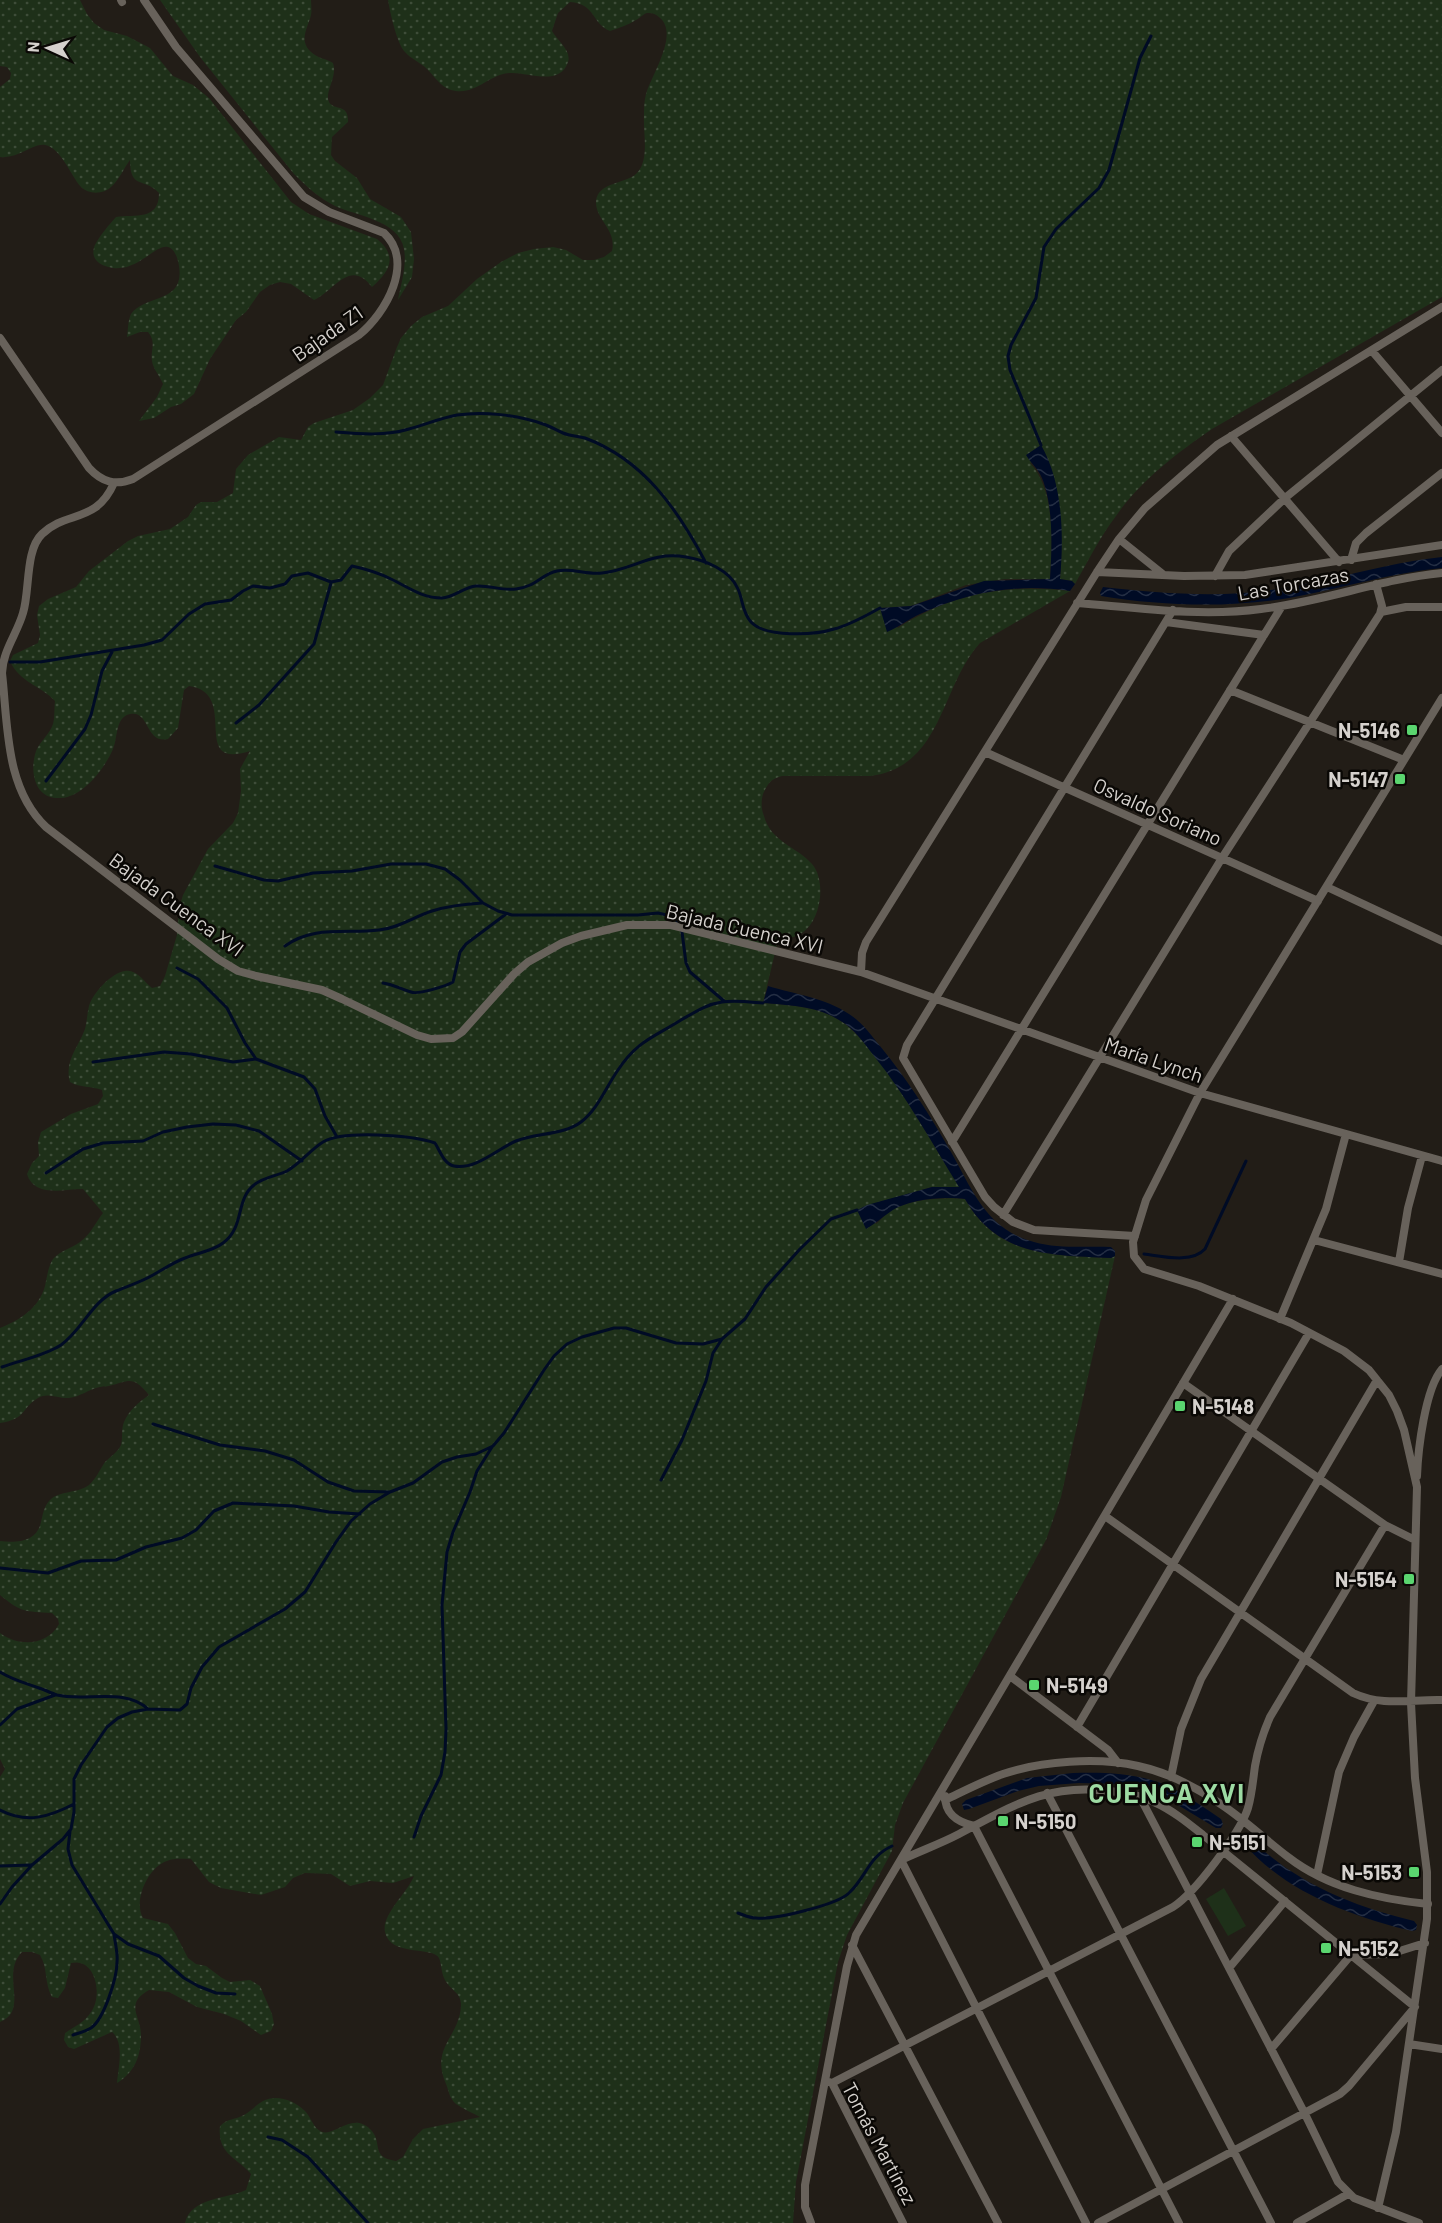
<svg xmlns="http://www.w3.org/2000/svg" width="1442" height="2223" font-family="Barlow,sans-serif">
  <defs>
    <pattern id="grass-dots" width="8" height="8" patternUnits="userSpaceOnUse" patternTransform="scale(1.5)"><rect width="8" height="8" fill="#1e3019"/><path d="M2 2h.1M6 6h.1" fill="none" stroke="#3e4d39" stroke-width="1.8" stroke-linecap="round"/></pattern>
    <pattern id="water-waves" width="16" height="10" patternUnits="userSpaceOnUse" patternTransform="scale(1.5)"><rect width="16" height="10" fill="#000b25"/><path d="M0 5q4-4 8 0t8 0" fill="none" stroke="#242e43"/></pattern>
  </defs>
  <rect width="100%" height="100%" fill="#221d17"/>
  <path fill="url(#grass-dots)" d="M0 0H80L87 14 94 23 104 30 127 36 150 48 173 76 193 85 209 98 291 202 309 214 377 239C399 257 389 272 372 287 350 258 335 290 314 300L291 284 280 282 270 285 260 292 246 312 236 320 210 359 194 394 181 404 171 407 154 418 139 421 157 397 163 384C160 376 153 369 152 361 150 350 157 343 148 332H140L127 337C128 331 128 320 131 314 145 294 185 304 179 266 178 259 175 249 168 247 155 244 139 271 113 268 107 267 100 265 96 260 92 255 93 248 96 243 101 234 109 225 116 217 135 214 159 221 159 193 144 177 130 190 130 160 124 168 119 180 111 187 104 194 89 195 81 187 71 176 61 148 45 145 32 143 19 159 0 157V87L10 79 11 73 7 67 0 66Z
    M160 0H311C311 5 312 10 311 15 307 30 297 43 315 55 321 59 327 59 333 63 338 77 324 92 329 102 334 111 349 103 348 122L332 137 331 155 335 161 357 178 370 199 401 217 411 232 414 259 412 277 398 300C401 284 407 265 404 249 399 220 356 216 335 206 319 198 307 187 294 174L200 57Z
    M388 0H1442V297L1212 429C1177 453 1140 481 1116 516 1100 537 1088 561 1075 584L1072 581 1060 579C1064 536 1058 496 1046 455L1030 463C1056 491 1052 543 1050 579H1005L966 585 911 606 880 608 898 628C953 593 1005 584 1070 591L980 643C940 687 943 766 871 776H782C771 779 768 783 763 794 761 801 761 809 764 816 771 842 796 846 812 864 827 881 821 923 800 934 793 938 785 939 778 940L763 1003C788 1005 817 1006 839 1020 854 1029 864 1043 875 1056 907 1097 932 1143 960 1188L932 1187 867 1206 876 1224C881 1220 885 1214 890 1211 909 1199 944 1197 965 1199 997 1257 1053 1255 1111 1258L1115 1256 1061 1497 1046 1540 903 1803 895 1825 892 1851 847 1935 838 1962 796 2182 793 2223H185C191 2197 227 2199 246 2190L251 2174C236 2157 217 2154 220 2126 228 2118 235 2120 244 2115 251 2111 256 2105 263 2101 276 2094 294 2100 305 2111 311 2117 313 2128 322 2132 336 2136 352 2112 370 2129 384 2142 369 2157 396 2161L403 2157 413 2139 423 2129 480 2117C473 2113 463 2109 456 2104 449 2098 449 2091 446 2084 430 2047 459 2038 461 2006 462 1993 450 1990 445 1980 441 1973 442 1965 439 1958 433 1946 390 1957 385 1932 381 1915 408 1892 414 1876L393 1883 370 1881 350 1886 331 1874 305 1873 293 1878 285 1887 261 1895 221 1888 209 1882 191 1859C183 1859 174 1858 167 1861 148 1867 133 1901 143 1918L168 1924 175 1933 188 1958 196 1964 206 1966 222 1978 230 1982 250 1980 260 1986 272 2014 274 2024 271 2031 261 2035 241 2021 224 2014 197 2007 169 1992 149 1990C124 2004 141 2016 141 2035 141 2056 135 2072 117 2083 118 2069 125 2043 112 2032L74 2049 68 2047 64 2040 65 2033C74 2027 85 2022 91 2012 103 1996 96 1957 71 1963L65 1988 58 1998 52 1997C44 1983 48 1968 40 1955L32 1952H22C0 1974 30 2010 0 2022V1777L5 1769 0 1759V1633C19 1647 47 1646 59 1624L58 1619 52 1613C24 1611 22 1613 0 1595V1541C17 1543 37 1542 41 1522 43 1514 44 1506 50 1500 60 1490 77 1494 89 1485 96 1479 100 1469 105 1462 111 1456 117 1453 121 1445 123 1438 121 1429 124 1422 129 1410 139 1402 149 1395 132 1375 130 1381 109 1386 100 1388 109 1385 100 1387 89 1389 80 1397 69 1398 58 1399 49 1392 38 1398 21 1408 27 1419 0 1423V1328C20 1320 39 1308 45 1286 47 1277 48 1267 53 1259 61 1250 71 1249 80 1242 91 1234 95 1223 103 1213L83 1189C63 1189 35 1198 27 1174L32 1163 39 1156 38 1142 41 1132 71 1114 98 1104 103 1096 102 1090C92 1086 80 1088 70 1082 64 1061 78 1048 85 1029 87 1022 87 1014 89 1006 93 993 111 973 125 971 137 969 144 982 152 988L160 986 165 976 177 935 179 908 183 895 208 849 233 823 238 813 241 791 240 769 250 751C188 771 241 693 189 686L184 690 178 728 168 739C145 744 150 710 130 714 115 717 118 738 113 749 105 768 83 797 61 798 35 800 29 772 36 751 40 741 50 734 53 724 55 717 54 709 55 701 40 685 20 683 10 661L13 655 38 643 40 635 37 615 39 606 48 599 76 587 89 571 128 541 138 536 170 529 188 517 196 505 201 502H217L233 493 236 469 248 455 279 437 301 440 308 427 314 423 353 410 370 398 383 385 397 347 401 338 411 326 422 317 448 306 477 279 501 262 518 253 534 249 553 247 566 250 583 260H594L604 257 612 251C617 229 595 220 596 201 598 182 625 184 636 174 650 161 643 133 644 116 644 109 644 101 646 94 652 74 679 34 660 18 656 14 653 13 647 13 643 14 640 18 636 20 628 25 619 28 610 31 591 23 596 4 570 2L558 13 552 31C557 40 572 51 568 62 560 87 528 72 510 73 488 74 475 97 451 90 441 87 434 76 427 69 420 62 411 59 405 52 397 44 390 12 388 0Z"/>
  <path fill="#1e3019" d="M1224 1888 1246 1926 1228 1936 1206 1899Z"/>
  <path fill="url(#water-waves)" d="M1041 445C1063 483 1064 536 1060 579L1072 581 1075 584 1070 591C1016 583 969 592 920 614 909 619 899 627 887 632L880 608 911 606 984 581 1050 579C1052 549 1054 501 1040 474 1036 467 1030 462 1026 455Z
    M1442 557V568C1390 573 1340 589 1289 598 1227 608 1163 606 1101 596L1100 593 1103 587C1159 593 1215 598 1271 590 1329 582 1384 563 1442 557Z
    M768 986C794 994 826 998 849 1014 862 1022 871 1035 880 1046 907 1079 930 1115 951 1152 973 1191 986 1229 1034 1242 1058 1249 1086 1246 1111 1247L1115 1251V1256L1111 1258C1052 1255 998 1257 965 1199 944 1196 907 1199 890 1212 881 1218 875 1224 866 1229L857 1210 867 1205 932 1187H959C932 1143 907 1097 874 1056 864 1043 854 1028 839 1020 817 1006 788 1005 763 1003Z
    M1073 1773C1107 1772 1143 1773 1174 1789 1191 1798 1206 1809 1221 1819L1223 1824 1221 1828H1216L1158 1793 1120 1784 1079 1783 1039 1786 1018 1791 969 1809 964 1810 962 1804 966 1800 1027 1778Z
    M1247 1839H1251C1295 1883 1355 1907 1414 1921L1417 1925 1416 1930 1412 1931C1353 1917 1286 1892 1245 1845Z"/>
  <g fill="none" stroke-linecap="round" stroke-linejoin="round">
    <path stroke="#000b25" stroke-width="3" d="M336 432C360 434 386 436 409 429 425 425 440 418 457 415 484 411 517 415 543 424 550 426 556 430 563 433 570 436 578 436 585 438 644 460 678 510 706 563
      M1041 445 1010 370 1008 356 1011 345 1036 298 1044 247 1056 229 1099 188 1109 170 1140 58 1151 36
      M10 662H40L144 645 162 640 189 614 205 604 231 600 243 591 253 586 270 588 285 584 292 576 308 573 331 582 341 580 352 566C366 569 379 573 391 579 408 587 422 598 442 598 453 598 464 587 476 586 489 585 503 591 516 589 535 587 542 574 557 571 572 568 587 575 602 573 633 570 651 551 686 557 705 560 730 570 738 589 743 600 742 612 751 622 766 638 815 635 834 629 850 625 865 616 880 608
      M236 723 259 705 314 644 331 583
      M46 781 85 729 91 715 102 671 112 652
      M215 866 264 880 278 881 313 873 352 871 391 864H426L445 869 460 880 483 903 498 911 512 915H638L658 913 671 916 676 919 682 932 686 963 690 972 724 1001
      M285 946C313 925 347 934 379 930 399 928 413 917 432 911 448 906 465 904 482 903
      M177 968 198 979 227 1008 245 1043 256 1059 304 1077 315 1089 325 1116 337 1137
      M383 983C395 985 400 989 411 992 418 995 446 986 453 982L460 952 466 944 506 914
      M93 1062 164 1052 191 1054 233 1062 256 1059
      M46 1173 83 1149 103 1143 143 1141 163 1132 187 1127 213 1124 236 1125 259 1131 302 1161
      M1144 1254C1162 1256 1191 1264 1205 1249L1246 1161
      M2 1367C21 1360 44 1356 61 1345 82 1330 92 1301 116 1291 128 1286 141 1282 153 1275 164 1269 174 1262 185 1258 197 1253 213 1251 223 1243 245 1227 235 1200 254 1185 263 1177 277 1176 287 1171 301 1163 310 1150 323 1142 343 1130 412 1135 435 1143 440 1151 444 1164 454 1166 476 1170 497 1149 516 1141 536 1133 564 1135 581 1122 598 1109 606 1087 618 1070 637 1041 654 1037 681 1020 695 1012 707 1004 722 1002 735 1000 750 1002 763 1003
      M153 1424 220 1445 265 1451 294 1460 328 1482 354 1491 389 1492
      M661 1480 682 1440 706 1381 713 1353 722 1339 745 1319 766 1287 800 1249 831 1219 857 1210
      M0 1568 48 1573 81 1561 116 1560 146 1547 182 1538 196 1530 214 1511 233 1503 294 1506 329 1512 360 1514
      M0 1672C13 1680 25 1683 39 1688 45 1690 51 1693 57 1695 85 1702 125 1687 148 1709
      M0 1725 17 1709 55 1695
      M0 1810C27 1824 49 1817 74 1804
      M70 1831 68 1849 72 1865 114 1934 128 1944 159 1956 184 1978 198 1986 216 1993 235 1994
      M414 1837 421 1816 441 1775 445 1752 446 1729 442 1605 447 1552 453 1532 470 1492 477 1471 492 1447
      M0 1866 31 1865
      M0 1904 12 1887 32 1865 63 1839 71 1829 74 1812V1779L81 1765 107 1727 118 1718 132 1712 148 1709 180 1710 187 1704 191 1688 202 1667 219 1647 285 1609 305 1592 336 1542 351 1521 370 1504 390 1492 413 1483 442 1462 457 1457 476 1454 493 1446 504 1433 544 1370 554 1356 567 1344 582 1337 614 1328H626L676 1343 703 1344 722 1339
      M738 1913C744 1915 749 1918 756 1918 773 1920 837 1905 849 1893 867 1876 868 1857 892 1846
      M73 2035C79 2033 86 2031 91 2028 104 2019 117 1978 117 1962 118 1953 115 1943 114 1934
      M268 2137 282 2140 308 2157 368 2223"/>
    <path stroke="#68625b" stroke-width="8" d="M121 0 122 2
      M0 338 89 468C102 482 115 486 133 479L359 335C386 313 415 262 384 233L329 212 304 197 176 47 144 0
      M1372 351 1442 433
      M1231 436 1339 562
      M114 483C96 524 67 510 42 534 25 550 30 591 23 613 17 634 3 650 2 673 8 726 5 788 46 827L218 959 238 971 256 976 322 990 342 999 417 1035 431 1039 453 1038 462 1032 514 974 528 962 562 943 581 936 627 925H671L861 972 1200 1093 1442 1161
      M1119 539 1164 575
      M1351 560 1356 543 1366 533 1442 473
      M1097 572 1184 576 1245 575 1442 545
      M1215 576 1229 551 1285 498 1442 370
      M1077 603C1138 608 1201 617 1261 609 1323 602 1380 579 1442 573
      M1381 612 1406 607H1442
      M1166 622 1264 635
      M1230 690 1404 760
      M985 752 1318 901
      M1327 887 1442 941
      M861 972 862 953 866 942 1097 572 1119 539 1145 508 1217 445 1442 307
      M952 1142 1282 606
      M1003 1215 1222 858 1380 614 1382 606 1376 584
      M1135 1236 1034 1230 1013 1222 994 1207 985 1197 903 1058 907 1045 1173 610
      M1314 1240 1442 1274
      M1399 1262 1408 1208 1422 1156
      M1280 1319 1326 1209 1346 1134
      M1183 1383 1385 1525 1415 1540
      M1417 1476C1418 1450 1425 1389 1442 1369
      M1105 1516 1353 1693C1383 1707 1411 1699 1442 1700
      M1010 1676 1108 1750 1118 1763
      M1077 1727 1309 1333
      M1171 1777 1181 1729 1201 1679 1377 1380
      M1047 1793 1271 2223
      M945 1796C945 1814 957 1822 974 1826L1179 2223
      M1140 1797 1305 2114 1338 2182 1354 2198 1419 2223
      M945 1800C964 1791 983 1781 1003 1774 1041 1761 1098 1757 1138 1766 1166 1772 1192 1785 1216 1801 1242 1817 1264 1839 1288 1857 1328 1888 1379 1899 1428 1904
      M1317 1875 1339 1772 1354 1737 1374 1701
      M852 1945 998 2223
      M1352 1955 1390 1954 1425 1943
      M1229 1968 1285 1901
      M1409 2044 1442 2049
      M1271 2049 1351 1955
      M829 2082 832 2083 903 2223
      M832 2083 1173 1907C1195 1893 1240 1833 1248 1808 1252 1794 1253 1780 1255 1766 1258 1749 1263 1733 1270 1717L1385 1525
      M1378 2208 1396 2132 1427 1919V1872L1415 1778 1411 1703 1417 1487 1404 1430 1397 1411 1389 1395 1369 1370 1344 1351 1291 1323 1199 1286 1144 1269 1134 1256 1133 1242 1146 1200 1200 1093 1442 698
      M811 2223 805 2207V2185L847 1966 856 1935 1233 1299
      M1086 2223 901 1860C920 1851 940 1844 959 1834 1013 1806 1046 1783 1110 1791 1125 1793 1140 1795 1154 1802 1172 1810 1188 1823 1203 1835L1415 2007 1349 2086 1340 2094 1098 2223
      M1297 2223 1348 2194"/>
  </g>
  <g fill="#5ad56f" stroke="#0a0805" stroke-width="2">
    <rect x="1406" y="724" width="12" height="12" rx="3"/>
    <rect x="1394" y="773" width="12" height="12" rx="3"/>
    <rect x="1174" y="1400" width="12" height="12" rx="3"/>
    <rect x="1403" y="1573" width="12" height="12" rx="3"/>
    <rect x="1028" y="1679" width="12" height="12" rx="3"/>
    <rect x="997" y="1815" width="12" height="12" rx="3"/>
    <rect x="1191" y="1836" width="12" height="12" rx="3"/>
    <rect x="1408" y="1866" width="12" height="12" rx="3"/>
    <rect x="1320" y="1942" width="12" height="12" rx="3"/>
  </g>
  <g text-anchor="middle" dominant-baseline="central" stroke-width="5" stroke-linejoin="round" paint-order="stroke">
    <g font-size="20" fill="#d5d1cd" stroke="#0a0805">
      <text transform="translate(327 333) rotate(-35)">Bajada Z1</text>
      <text transform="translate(1293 583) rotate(-10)">Las Torcazas</text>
      <text transform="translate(1158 811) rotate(24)">Osvaldo Soriano</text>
      <text transform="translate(177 904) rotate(36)">Bajada Cuenca XVI</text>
      <text transform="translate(745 928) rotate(13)">Bajada Cuenca XVI</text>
      <text transform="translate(1154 1059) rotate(19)">María Lynch</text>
      <text transform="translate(880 2143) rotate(62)">Tomás Martínez</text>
    </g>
    <g font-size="20" font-weight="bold" fill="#d5d1cd" stroke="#0a0805" text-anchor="start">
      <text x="1400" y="730" text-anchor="end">N-5146</text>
      <text x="1388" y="779" text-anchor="end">N-5147</text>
      <text x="1192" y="1406">N-5148</text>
      <text x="1397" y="1579" text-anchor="end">N-5154</text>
      <text x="1046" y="1685">N-5149</text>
      <text x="1015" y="1821">N-5150</text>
      <text x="1209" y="1842">N-5151</text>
      <text x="1402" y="1872" text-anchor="end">N-5153</text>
      <text x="1338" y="1948">N-5152</text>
    </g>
    <g font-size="26" font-weight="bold" letter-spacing="1.5" fill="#9ddba3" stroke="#0a0805">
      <text x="1167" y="1792">CUENCA XVI</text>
    </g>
  </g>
  <g transform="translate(48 48) rotate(274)" stroke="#0a0805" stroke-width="4.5" paint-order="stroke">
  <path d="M0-4.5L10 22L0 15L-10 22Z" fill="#d5d1cd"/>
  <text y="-9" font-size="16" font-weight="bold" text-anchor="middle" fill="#d5d1cd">N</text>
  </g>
</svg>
